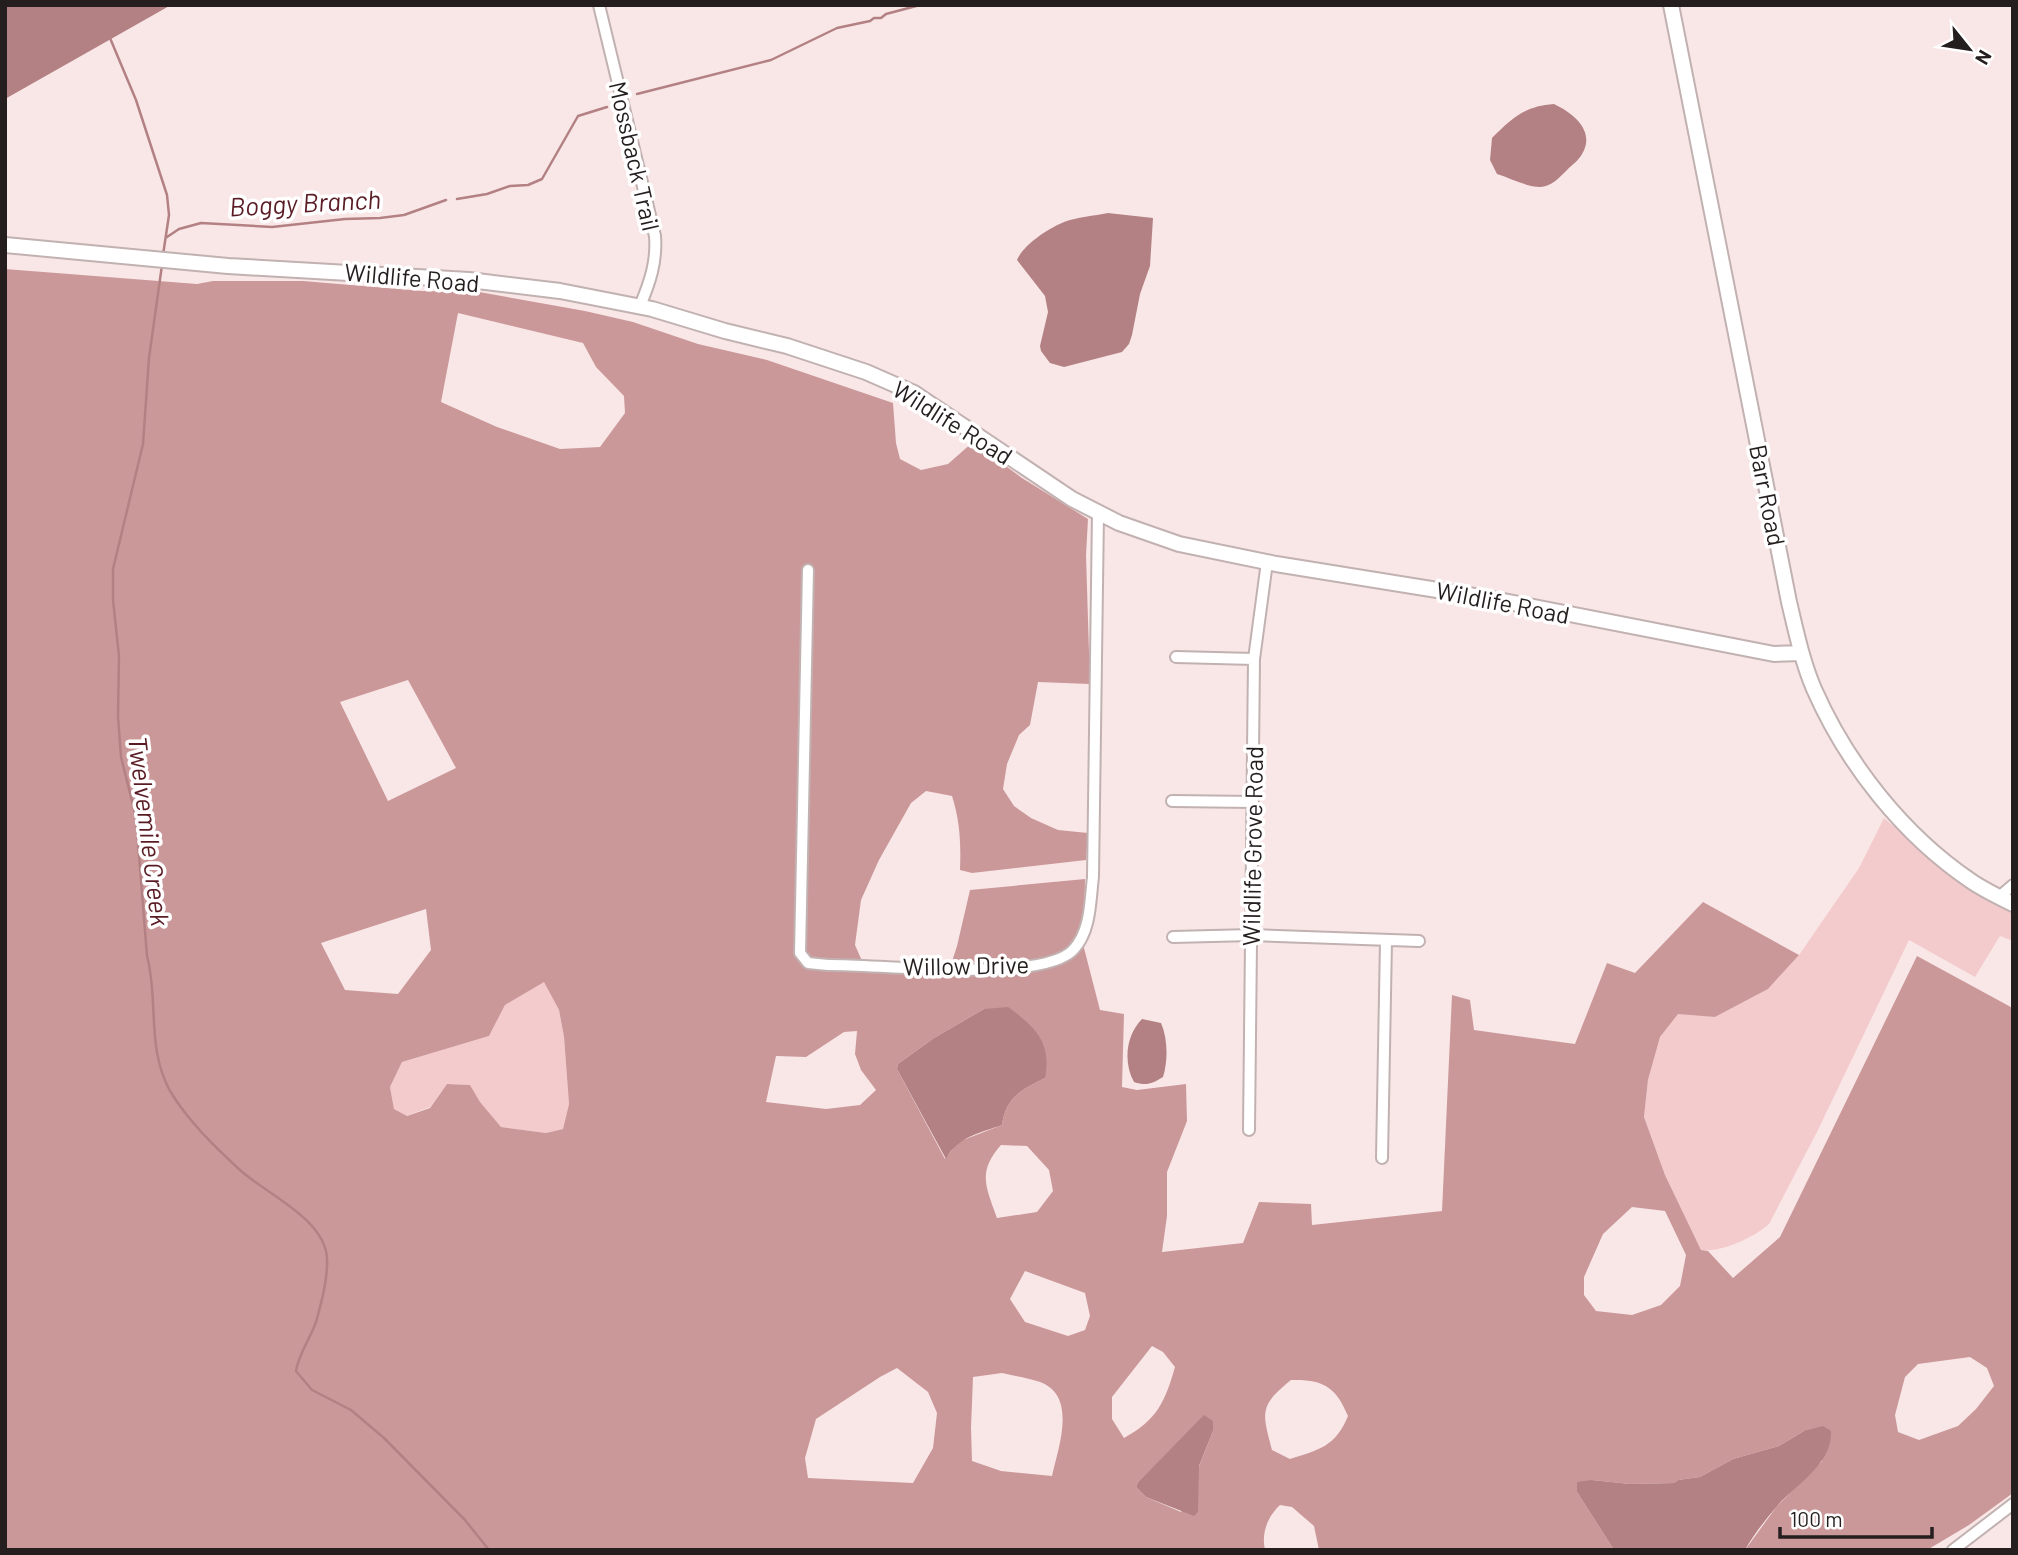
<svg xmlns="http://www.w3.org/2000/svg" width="2018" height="1555" font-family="Barlow,sans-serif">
  <rect width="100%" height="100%" fill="#f9e7e7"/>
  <path fill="#f4cbcc" d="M1884 818 1959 883 2013 914V941L2000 936 1975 977 1909 940 1818 1130 1769 1224C1755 1237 1720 1253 1701 1250L1665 1175 1644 1117 1648 1080 1660 1037 1678 1013 1715 1017 1768 989 1799 955 1859 868Z
    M544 981 559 1010 564 1037 569 1104 563 1129 546 1133 501 1127 480 1103 470 1085 447 1084 430 1107 406 1116 394 1109 390 1087 402 1062 489 1036 505 1005Z"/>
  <path fill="#cb989a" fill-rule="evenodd" d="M5 269 197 284 213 281H303L422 291 479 292 585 311 633 322 698 344 767 360 893 403 896 443 900 459 921 470 948 464 973 442 1022 478 1088 519 1086 555 1090 684 1038 682 1030 725 1019 735 1007 764 1003 789 1014 806 1031 818 1058 830 1088 833 1086 860 972 873 960 870C961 844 960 821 952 796L926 791 911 803 879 860 861 900 855 945 862 961 908 972 947 977 957 946 970 890 1085 879 1084 948 1100 1010 1124 1014 1122 1087 1137 1090 1186 1084 1187 1121 1167 1172V1216L1162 1252 1243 1243 1259 1202 1311 1204 1312 1225 1442 1211 1452 995 1470 1000 1474 1030 1575 1044 1607 963 1635 973 1703 902 1799 955 1768 989 1715 1017 1678 1014 1660 1037 1648 1080 1644 1117 1665 1175 1701 1250 1708 1251 1733 1278 1780 1237 1917 956 2009 1006 2013 1009V1493L1969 1525 1927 1550H1745L1777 1506 1822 1461 1804 1431 1779 1446 1733 1459 1700 1477 1678 1480 1674 1483 1630 1484 1592 1480 1577 1492 1614 1550H1319L1314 1526 1292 1507 1280 1505C1268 1516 1261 1533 1265 1550H5ZM458 313 583 343 596 367 624 396 625 413 600 447 560 449 497 427 441 402ZM408 680 456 768 388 801 340 702ZM426 909 431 950 398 994 345 990 321 943ZM544 982 559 1010 564 1037 569 1104 563 1129 546 1133 501 1127 480 1102 470 1085 447 1084 430 1108 407 1116 394 1109 390 1087 402 1062 489 1036 505 1005ZM984 1009 1045 1078C1021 1090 1006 1097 1002 1125L958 1142 945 1159 897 1069 898 1064 934 1038ZM857 1031 855 1054 861 1070 876 1090 860 1105 826 1109 766 1102 776 1056 806 1057 844 1032ZM1001 1145 1027 1146 1049 1170 1053 1191 1037 1212 997 1218C986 1187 977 1172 1001 1145ZM1632 1207 1665 1211 1686 1255 1680 1286 1661 1305 1632 1315 1596 1311 1584 1295V1277L1603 1234ZM1025 1271 1085 1293 1090 1316 1085 1330 1068 1336 1025 1322 1010 1299ZM1152 1346 1163 1352 1175 1367C1165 1402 1157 1420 1124 1438L1112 1419V1397ZM1970 1357 1987 1368 1994 1386 1976 1409 1958 1426 1919 1440 1898 1432 1895 1415 1905 1377 1918 1364ZM897 1368 928 1392 937 1413 933 1448 913 1483 808 1478 805 1458 816 1419 880 1377ZM1002 1373C1015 1376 1028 1378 1040 1382 1078 1396 1058 1448 1052 1476L1001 1471 972 1461 971 1428 973 1377ZM1291 1380C1323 1379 1336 1387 1348 1416 1336 1446 1319 1450 1290 1459L1272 1450C1262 1412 1259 1406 1291 1380ZM1204 1416 1213 1431 1181 1512 1146 1497 1136 1487 1138 1482Z"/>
  <path fill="#b38183" d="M5 5H171L5 99Z
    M1554 104C1573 113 1596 131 1582 154 1579 160 1572 165 1567 170 1560 177 1551 187 1540 187 1527 187 1510 178 1497 174L1490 160 1492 138C1512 118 1525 106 1554 104Z
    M1108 213 1153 218 1150 266 1140 294 1132 335 1129 344 1122 352 1064 367 1050 363 1041 351 1040 346 1048 312 1045 296 1017 260C1023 245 1049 228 1064 222 1077 217 1094 216 1108 213Z
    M1008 1007C1035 1027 1052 1042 1045 1078 1021 1090 1006 1097 1002 1125 980 1133 957 1137 946 1159L897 1069 898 1064 934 1038 984 1009Z
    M1142 1019 1161 1023C1168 1039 1168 1061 1163 1077 1152 1084 1146 1086 1134 1082 1123 1062 1126 1035 1142 1019Z
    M1204 1415 1213 1421V1431L1199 1466 1198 1512 1194 1516 1146 1497 1136 1487 1138 1482Z
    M1823 1426 1831 1431C1833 1463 1797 1484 1778 1505 1766 1519 1754 1534 1745 1550H1614L1577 1492V1482L1592 1480 1630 1484 1674 1483 1678 1480 1700 1477 1733 1459 1779 1446 1804 1431Z"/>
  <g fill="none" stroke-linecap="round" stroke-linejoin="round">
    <path stroke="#b38183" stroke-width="2.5" d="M110 38 136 100 167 195 169 215 163 255
      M637 94 771 60 837 28 870 21 874 18H881L886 14 920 5
      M457 199 487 194 510 186 528 185 542 179 578 116 607 107
      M167 237 179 229 201 223 272 227 345 219 380 218 404 215 446 200
      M162 265 149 358 143 444 113 569V600L119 656 118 717 121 757 136 817 147 956C159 1001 146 1047 170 1091 188 1121 215 1147 240 1170 266 1194 326 1219 327 1259 328 1279 321 1304 316 1322 310 1339 299 1353 296 1371L312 1390 351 1410 384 1438 465 1520 489 1550"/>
    <g stroke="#c2b1b1" stroke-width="14">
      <path id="minor" d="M599 5 655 236C657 262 650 282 640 306
        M808 570 800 953 808 963 828 965C878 964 1044 984 1074 949 1091 930 1090 901 1093 877L1098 513
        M1176 657 1254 659
        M1172 801 1253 802
        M1999 897 2013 885
        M1173 937 1252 935 1419 941
        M1249 1130 1254 659 1267 562
        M1382 1158 1386 941
        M1953 1550 2013 1504"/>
    </g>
    <g stroke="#c2b1b1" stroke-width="18">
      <path id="tertiary" d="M1671 5 1789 602C1796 631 1802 661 1814 689 1847 764 1903 835 1971 881 1984 890 1999 897 2013 904
        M5 245 228 266 469 280 560 291 652 309 725 331 787 346 866 372 914 393 1072 499 1119 523 1179 544 1276 564 1493 599 1774 654 1801 653"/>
    </g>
    <use href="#minor" stroke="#fff" stroke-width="10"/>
    <use href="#tertiary" stroke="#fff" stroke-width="14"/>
  </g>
  <g text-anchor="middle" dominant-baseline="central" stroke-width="7" stroke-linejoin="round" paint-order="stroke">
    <g font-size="24" fill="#241e1e" stroke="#fff">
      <text transform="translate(635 156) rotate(77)">Mossback Trail</text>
      <text transform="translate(412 277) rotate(5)">Wildlife Road</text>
      <text transform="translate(953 422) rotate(32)">Wildlife Road</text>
      <text transform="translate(1768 495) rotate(79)">Barr Road</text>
      <text transform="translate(1503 602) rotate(11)">Wildlife Road</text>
      <text transform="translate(1252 846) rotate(-89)">Wildlife Grove Road</text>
      <text transform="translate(966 965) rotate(-1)">Willow Drive</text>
    </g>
    <g font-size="26" font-style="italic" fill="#5a1c24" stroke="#fff">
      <text transform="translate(305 202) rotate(-3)">Boggy Branch</text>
      <text transform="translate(150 831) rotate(83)">Twelvemile Creek</text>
    </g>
  </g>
  <rect width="2018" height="1555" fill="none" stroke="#241e1e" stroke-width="14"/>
  <g transform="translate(1969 49) rotate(120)" stroke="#ffffff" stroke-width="5" paint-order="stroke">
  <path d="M0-5L12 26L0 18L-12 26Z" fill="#241e1e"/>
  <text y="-10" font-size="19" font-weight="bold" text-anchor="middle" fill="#241e1e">N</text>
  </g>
  <path d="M1780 1527v10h152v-10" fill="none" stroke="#241e1e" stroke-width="3.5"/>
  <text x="1790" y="1527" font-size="21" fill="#241e1e" stroke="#ffffff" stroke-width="5" paint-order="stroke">100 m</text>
</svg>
